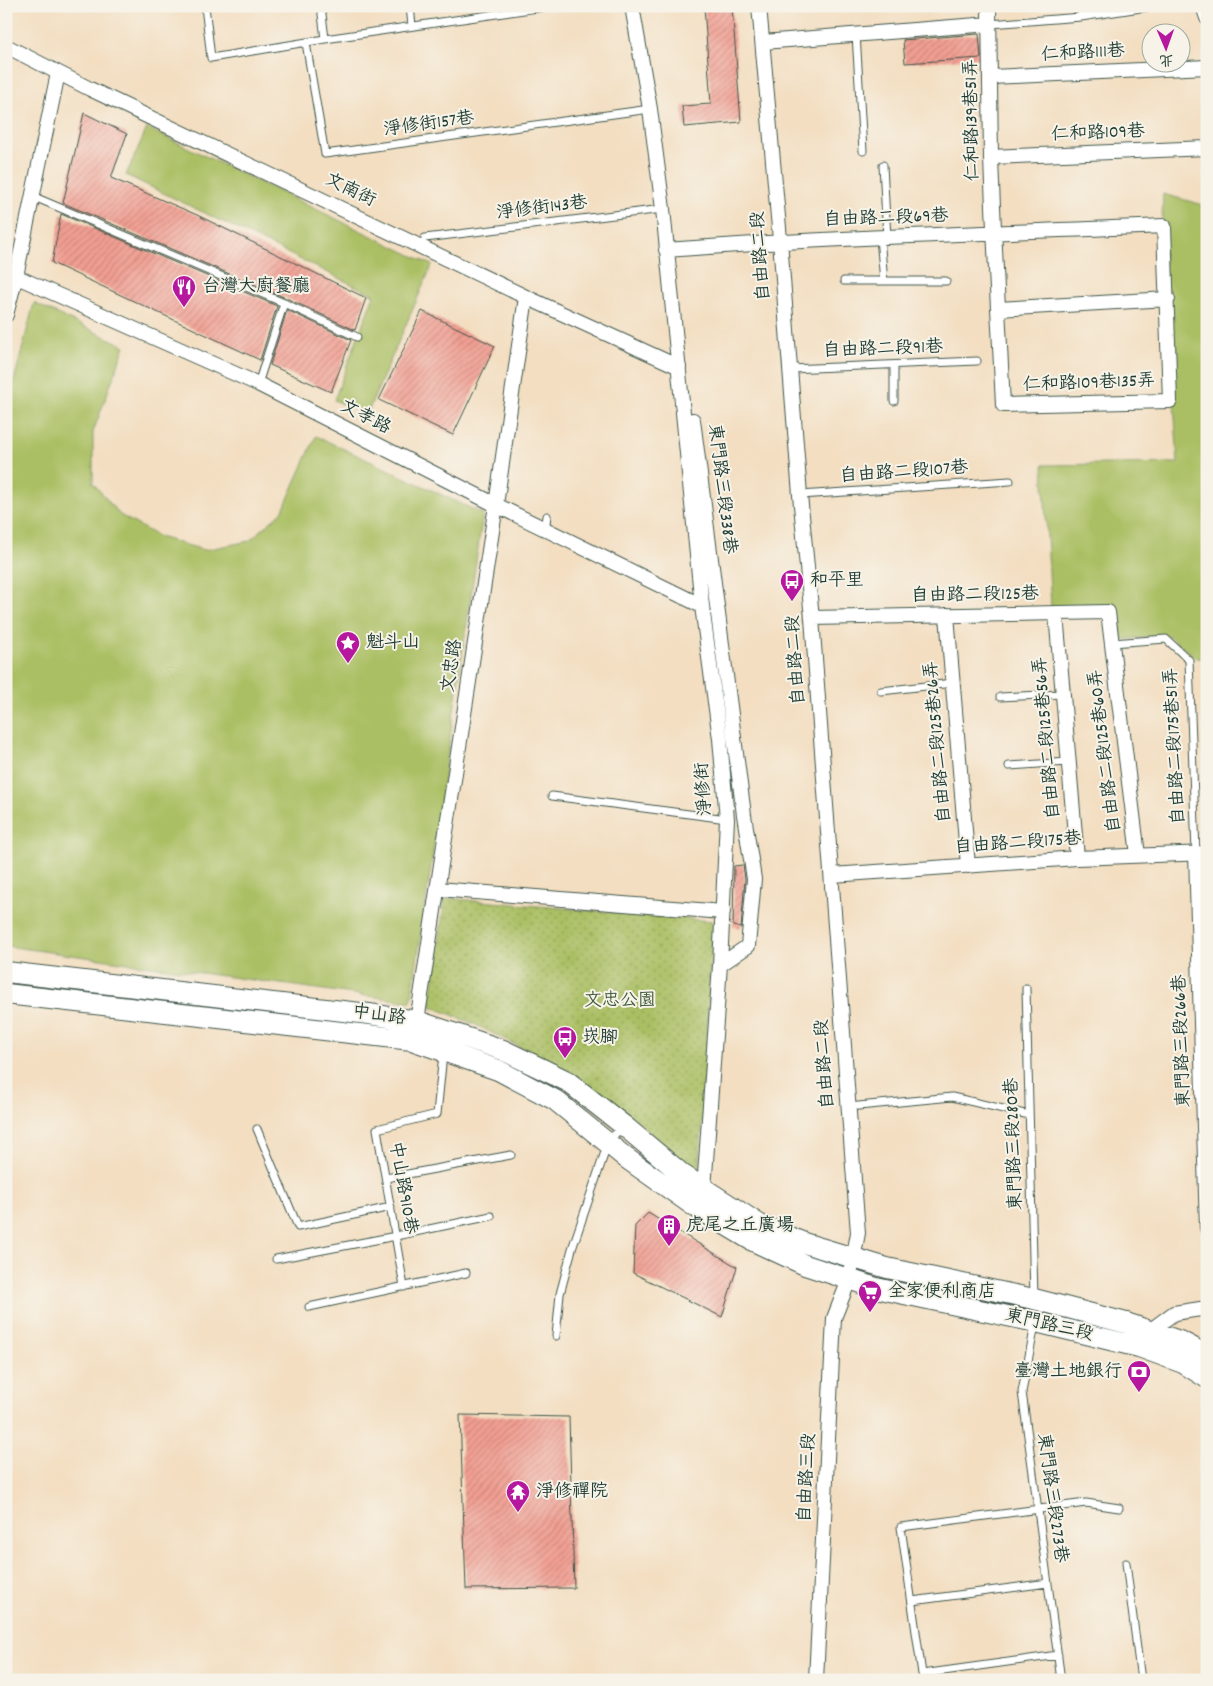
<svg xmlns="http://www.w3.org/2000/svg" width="1213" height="1686" font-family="Dekko,'LXGW WenKai TC',sans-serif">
  <defs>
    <pattern id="park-dots" width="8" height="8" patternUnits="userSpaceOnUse" patternTransform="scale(1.25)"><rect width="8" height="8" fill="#aabf64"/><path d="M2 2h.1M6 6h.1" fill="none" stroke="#8a9c53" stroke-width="1.8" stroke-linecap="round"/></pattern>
    <pattern id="building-hatch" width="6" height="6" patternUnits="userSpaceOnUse" patternTransform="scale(1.25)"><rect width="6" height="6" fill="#f39f93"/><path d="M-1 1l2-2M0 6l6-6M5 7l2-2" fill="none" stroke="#c48379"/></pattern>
  </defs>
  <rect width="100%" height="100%" fill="#f7f3e8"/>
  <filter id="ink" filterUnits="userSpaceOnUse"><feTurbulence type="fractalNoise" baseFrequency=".02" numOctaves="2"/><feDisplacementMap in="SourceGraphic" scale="10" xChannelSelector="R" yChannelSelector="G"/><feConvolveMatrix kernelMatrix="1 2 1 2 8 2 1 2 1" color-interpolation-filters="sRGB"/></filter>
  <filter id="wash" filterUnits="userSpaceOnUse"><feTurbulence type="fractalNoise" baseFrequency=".0096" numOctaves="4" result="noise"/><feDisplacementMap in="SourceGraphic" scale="20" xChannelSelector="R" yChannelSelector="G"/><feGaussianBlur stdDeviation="1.12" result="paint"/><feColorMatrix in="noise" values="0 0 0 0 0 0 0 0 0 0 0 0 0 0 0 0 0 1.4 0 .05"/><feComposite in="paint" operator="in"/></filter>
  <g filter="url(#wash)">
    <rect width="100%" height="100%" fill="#f3dec1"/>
    <path fill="#aabf64" stroke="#647e4c" d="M147 128 432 265 367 414 334 400 374 295 126 175Z
      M1163 194 1207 206V658H1196L1169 636 1114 640 1110 607H1051L1043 465 1178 463 1162 222Z
      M34 303 125 346 93 432V483L120 515 159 537 204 550 249 541 282 512 316 436 483 514 411 1002 6 946V412Z"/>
    <path fill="url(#park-dots)" stroke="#647e4c" d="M445 898 713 921 699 1179 627 1113 560 1067 474 1024 430 1006Z"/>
    <g id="blocks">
      <path fill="url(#building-hatch)" d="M704 6H732L741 122 684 127 682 106 711 104Z
        M979 34 981 58 905 63 903 40Z
        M84 113 127 134 111 178 197 215 366 298 355 330 286 298 63 203Z
        M61 214 277 306 260 360 52 263Z
        M287 310 351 340 331 392 270 365Z
        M422 311 495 346 453 435 379 400Z
        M743 865 745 879 741 928 733 926 734 866Z
        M648 1213 737 1267 722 1317 633 1273 635 1226Z
        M460 1415 569 1417 574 1588 466 1589Z"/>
    </g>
  </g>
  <g filter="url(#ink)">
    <use href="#blocks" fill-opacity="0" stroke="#3f5549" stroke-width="1"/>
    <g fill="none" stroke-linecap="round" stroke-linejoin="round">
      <g stroke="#3f5549" stroke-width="9">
        <path id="lane" d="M205 6 211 58 325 39 551 6
          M321 6 325 39
          M410 6 412 26
          M1081 17V6
          M990 24 1081 17 1147 7
          M856 34 863 151
          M306 43 325 154 650 109
          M883 165 887 238
          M32 196 284 303 357 337
          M425 238 663 209
          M880 238 884 281
          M844 281H946
          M894 365V401
          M790 369 977 361
          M258 384 284 303
          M800 495 1010 481
          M545 530 547 516
          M1112 643 1166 639 1189 660 1196 853
          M881 691 953 683
          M1000 697 1062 694
          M1009 766 1068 762
          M552 796 727 819
          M1026 988 1034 1297
          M848 1107 952 1097 1029 1115
          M257 1129 298 1227 391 1207
          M386 1178 511 1155
          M276 1259 396 1236 491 1216
          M404 1287 377 1129 437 1114 443 1054
          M309 1307 466 1273
          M1035 1325 1022 1392 1061 1680
          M556 1336 560 1294 572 1249 608 1143 621 1127
          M1126 1563 1141 1680
          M912 1601 1048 1583
          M1058 1655 922 1674 901 1527 1086 1503 1119 1508"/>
      </g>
      <g stroke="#3f5549" stroke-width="16">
        <path id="street" d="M632 6 650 109 663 209 702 606 720 739 727 819 720 965 704 1189 700 1195
          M759 6 779 228 800 495 812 618 858 1233 849 1280 834 1318 816 1680
          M1203 6 1207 18
          M763 42 990 24
          M6 46 90 89 526 297 679 367
          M991 77 1207 67
          M991 157 1207 148
          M666 250C832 237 998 233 1164 226L1170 401 1003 405C999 323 994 241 991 158 990 108 990 57 989 6
          M6 272 258 384 496 505 702 606
          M998 309 1168 299
          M6 315 16 276 58 73
          M693 420 744 815 754 879 748 946 720 965
          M1056 614 1077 858
          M947 615 968 866
          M812 618 1108 612 1138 855
          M1196 853 1207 1228
          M832 875 1077 858 1207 853
          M438 889 723 912
          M416 1028 496 505 526 297
          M1147 1336 1151 1330 1174 1313 1207 1308"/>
      </g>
      <g stroke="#3f5549" stroke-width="22">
        <path id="secondary" d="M6 972 369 1014 417 1021 503 1050 567 1081 623 1125 683 1175 760 1225 804 1243 887 1268 1034 1299 1126 1323 1182 1342 1207 1355
          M6 994 412 1040 498 1070 555 1100 626 1158 694 1206 751 1240 805 1265 876 1288 1036 1322 1139 1347 1183 1363 1207 1378"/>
      </g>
      <use href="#lane" stroke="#fff" stroke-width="7"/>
      <use href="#street" stroke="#fff" stroke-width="14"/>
      <use href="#secondary" stroke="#fff" stroke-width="20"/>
    </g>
  </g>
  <defs>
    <g id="restaurant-pin" transform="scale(1.25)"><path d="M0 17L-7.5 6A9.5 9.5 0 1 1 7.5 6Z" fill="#b5179e" stroke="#f7f3e8"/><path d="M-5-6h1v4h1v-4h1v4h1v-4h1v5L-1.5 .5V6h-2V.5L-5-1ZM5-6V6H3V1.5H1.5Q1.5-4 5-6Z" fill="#fff"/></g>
    <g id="bus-pin" transform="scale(1.25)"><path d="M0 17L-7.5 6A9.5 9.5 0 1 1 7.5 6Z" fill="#b5179e" stroke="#f7f3e8"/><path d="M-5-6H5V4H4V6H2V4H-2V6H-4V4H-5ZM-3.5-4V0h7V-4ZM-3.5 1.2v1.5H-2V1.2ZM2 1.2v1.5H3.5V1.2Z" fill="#fff"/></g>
    <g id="sight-pin" transform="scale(1.25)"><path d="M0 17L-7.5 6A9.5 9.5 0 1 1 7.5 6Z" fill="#b5179e" stroke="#f7f3e8"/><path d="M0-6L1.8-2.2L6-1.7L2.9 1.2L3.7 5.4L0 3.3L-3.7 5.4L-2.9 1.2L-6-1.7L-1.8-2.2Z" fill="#fff"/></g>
    <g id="building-pin" transform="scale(1.25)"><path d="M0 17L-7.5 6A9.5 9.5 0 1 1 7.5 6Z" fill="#b5179e" stroke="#f7f3e8"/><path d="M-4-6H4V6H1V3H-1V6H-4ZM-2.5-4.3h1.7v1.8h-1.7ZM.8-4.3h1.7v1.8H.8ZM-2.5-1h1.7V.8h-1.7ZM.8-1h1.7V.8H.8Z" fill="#fff"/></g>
    <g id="supermarket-pin" transform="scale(1.25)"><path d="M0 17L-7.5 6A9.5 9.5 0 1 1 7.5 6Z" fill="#b5179e" stroke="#f7f3e8"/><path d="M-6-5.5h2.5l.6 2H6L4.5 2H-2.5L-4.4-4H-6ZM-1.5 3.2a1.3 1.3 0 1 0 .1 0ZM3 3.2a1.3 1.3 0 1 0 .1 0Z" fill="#fff"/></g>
    <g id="bank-pin" transform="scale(1.25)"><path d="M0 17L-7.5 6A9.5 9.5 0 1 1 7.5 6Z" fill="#b5179e" stroke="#f7f3e8"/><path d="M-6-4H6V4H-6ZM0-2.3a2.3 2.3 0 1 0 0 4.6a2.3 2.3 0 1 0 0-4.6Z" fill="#fff"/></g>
    <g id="temple-pin" transform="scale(1.25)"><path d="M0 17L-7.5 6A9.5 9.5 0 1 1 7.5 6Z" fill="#b5179e" stroke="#f7f3e8"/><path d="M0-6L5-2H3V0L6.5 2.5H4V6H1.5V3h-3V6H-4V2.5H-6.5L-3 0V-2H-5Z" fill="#fff"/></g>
  </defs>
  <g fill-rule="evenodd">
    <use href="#restaurant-pin" x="184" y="287"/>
    <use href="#bus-pin" x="792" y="581"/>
    <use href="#sight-pin" x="348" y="643"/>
    <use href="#bus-pin" x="565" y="1038"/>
    <use href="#building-pin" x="669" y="1226"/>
    <use href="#supermarket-pin" x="870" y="1292"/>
    <use href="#bank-pin" x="1139" y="1372"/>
    <use href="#temple-pin" x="518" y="1492"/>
  </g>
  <g text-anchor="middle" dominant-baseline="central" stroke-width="4" stroke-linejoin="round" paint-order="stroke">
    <g font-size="18" fill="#1f3d34" stroke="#f7f3e8">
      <text transform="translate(1083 54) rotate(-3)">仁和路111巷</text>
      <text transform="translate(973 120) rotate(-91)">仁和路139巷51弄</text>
      <text transform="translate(429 125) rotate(-8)">淨修街157巷</text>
      <text transform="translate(1098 134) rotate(-2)">仁和路109巷</text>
      <text transform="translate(350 191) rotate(26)">文南街</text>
      <text transform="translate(542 209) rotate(-7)">淨修街143巷</text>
      <text transform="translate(886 219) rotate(-2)">自由路二段69巷</text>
      <text transform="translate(762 256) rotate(-94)">自由路二段</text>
      <text transform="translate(883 350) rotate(-2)">自由路二段91巷</text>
      <text transform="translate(1089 384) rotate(-2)">仁和路109巷135弄</text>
      <text transform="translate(365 418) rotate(27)">文孝路</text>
      <text transform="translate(904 473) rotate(-4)">自由路二段107巷</text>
      <text transform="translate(721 489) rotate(83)">東門路三段338巷</text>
      <text transform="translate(975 596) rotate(-1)">自由路二段125巷</text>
      <text transform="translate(797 660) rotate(-94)">自由路二段</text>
      <text transform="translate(453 666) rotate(-81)">文忠路</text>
      <text transform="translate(1048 738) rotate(-95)">自由路二段125巷56弄</text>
      <text transform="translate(939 742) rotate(-95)">自由路二段125巷26弄</text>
      <text transform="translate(1176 746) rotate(-93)">自由路二段175巷51弄</text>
      <text transform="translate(1106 751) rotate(-97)">自由路二段125巷60弄</text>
      <text transform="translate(705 789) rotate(-94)">淨修街</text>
      <text transform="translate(1018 844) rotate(-4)">自由路二段175巷</text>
      <text transform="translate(379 1016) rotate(8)">中山路</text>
      <text transform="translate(1183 1041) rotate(-92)">東門路三段266巷</text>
      <text transform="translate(826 1064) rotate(-94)">自由路二段</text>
      <text transform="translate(1015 1144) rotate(-92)">東門路三段280巷</text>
      <text transform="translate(402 1188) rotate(80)">中山路910巷</text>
      <text transform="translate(1049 1326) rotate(13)">東門路三段</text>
      <text transform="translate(808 1478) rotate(-87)">自由路三段</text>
      <text transform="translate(1051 1498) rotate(82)">東門路三段273巷</text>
    </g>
    <g font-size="18" fill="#1f3d34" stroke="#f7f3e8" text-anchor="start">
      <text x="202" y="287">台灣大廚餐廳</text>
      <text x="810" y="581">和平里</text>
      <text x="366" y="643">魁斗山</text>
      <text x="582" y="1038">崁腳</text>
      <text x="686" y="1226">虎尾之丘廣場</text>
      <text x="888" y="1292">全家便利商店</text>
      <text x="1122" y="1372" text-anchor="end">臺灣土地銀行</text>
      <text x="536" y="1492">淨修禪院</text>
    </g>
    <g font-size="18" fill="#425e40" stroke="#f7f3e8">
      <text x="620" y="1001">文忠公園</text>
    </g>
  </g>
  <rect width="1213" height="1686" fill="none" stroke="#f7f3e8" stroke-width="25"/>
  <g transform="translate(1166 48) rotate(178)"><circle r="24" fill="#f7f3e8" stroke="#a1aaa0"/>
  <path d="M0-4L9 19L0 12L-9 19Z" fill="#b5179e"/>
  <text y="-8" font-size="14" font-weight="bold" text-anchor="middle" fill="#1f3d34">北</text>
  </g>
</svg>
